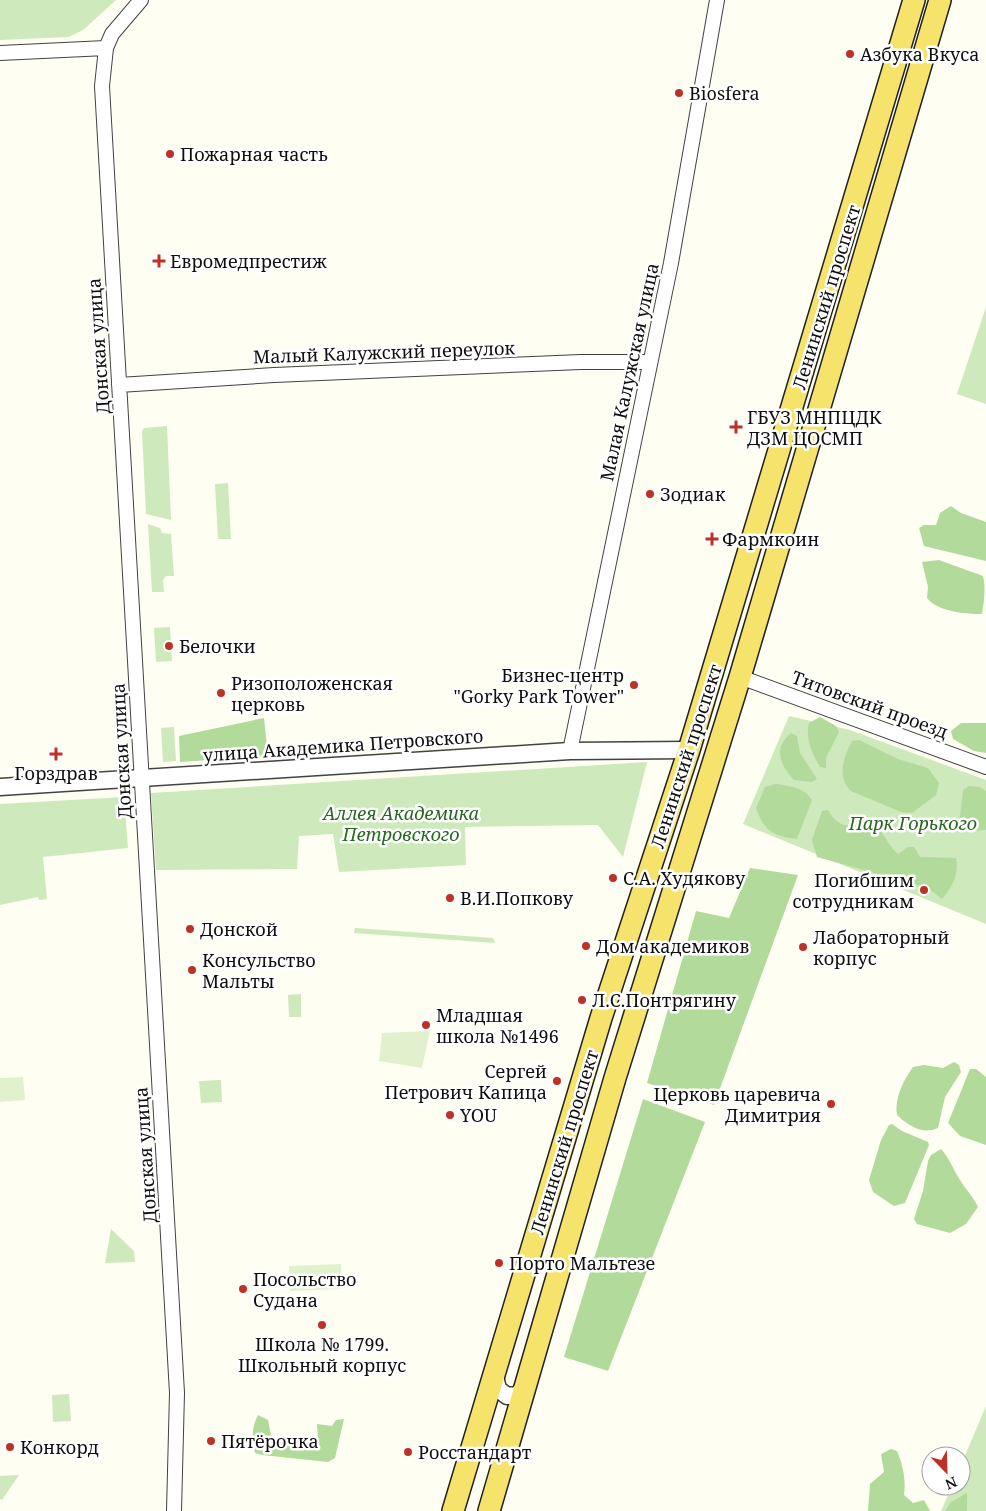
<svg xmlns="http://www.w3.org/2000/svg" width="986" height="1511" font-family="'Noto Serif',serif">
  <rect width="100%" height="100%" fill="#fffef2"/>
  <path fill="#cee9bb" d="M0 0H116L83 30 69 37 0 40Z
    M986 307V404L957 394Z
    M167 426 171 520 146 514 142 431 144 428Z
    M228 483 231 539H218L215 484Z
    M148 524 160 528 162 533 171 534 174 576H166L163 580 164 592H152Z
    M170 627 172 661 156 662 154 628Z
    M789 716 850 730 986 780V924L743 824Z
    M174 727 176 761 163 762 161 728Z
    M647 762 623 857 598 825 465 827 466 865 339 872 333 834 299 836 297 869 156 870 151 793Z
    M124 797 128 848 43 857 47 899 39 900 38 897 0 905V804Z
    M355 928 493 938 495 943 354 933Z
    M301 994V1017H289L288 995Z
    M221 1080 222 1102 201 1103 199 1081Z
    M111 1229 134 1251 135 1262 105 1263Z
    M69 1394 71 1421 53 1422 52 1395Z
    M986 1406V1511H941L952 1486H961V1465Z
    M19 1475 2 1500 0 1499V1476Z"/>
  <path fill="#b1da9b" d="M951 506 961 513 986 522V561L924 546 919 528 924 525H936L940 513Z
    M939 560 983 576C986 589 984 601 982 614 966 614 938 612 927 598L928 587 922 562Z
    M820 717 836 726 839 732 826 758V768L820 767C812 754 805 738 809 723Z
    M264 718 268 756 180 762 179 736Z
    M961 723H986V753L974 751 953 739 951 731Z
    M791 733 797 736 800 753 817 779 811 782 794 780C781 766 772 749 791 733Z
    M859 740 898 759 928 768 939 783 936 795 912 813 901 812 851 791C836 777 844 756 852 741Z
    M776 784C789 786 804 787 812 800L797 839C773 836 764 831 756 808L765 787Z
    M969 786 980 787 986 791V830L964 831 959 826 963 790Z
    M828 810C837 827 850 829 867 822 885 829 884 841 898 854L908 847H914L920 857 956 858C959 874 953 886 942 899L928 888 817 857 812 840 822 811Z
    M750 868 798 875 714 1105 647 1083 696 911 729 918Z
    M954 1062 959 1065 961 1072 945 1097 938 1128C922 1135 909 1126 897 1115 894 1099 904 1079 913 1067L924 1065 943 1068Z
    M970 1069H976L986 1077V1145L960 1136 948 1123Z
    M643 1099 705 1122 608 1371 564 1357Z
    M892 1124 902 1131 928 1142 929 1145 905 1203 894 1206 873 1192 869 1180 881 1140 889 1125Z
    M941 1149C950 1159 953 1169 960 1180 966 1190 973 1196 978 1207L966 1224 950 1233 917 1224 914 1219 923 1191 928 1161 931 1155Z
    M258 1415 268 1420 271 1435 278 1439 293 1436 305 1446H312L318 1440 317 1424 332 1426 336 1420 344 1419 335 1458 328 1462 262 1455 255 1453C251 1440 252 1426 258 1415Z
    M891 1449 897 1451C903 1465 906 1480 904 1495L913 1503 924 1500 930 1511H868L870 1484 884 1472 881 1454Z
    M967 1493V1511H945L951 1502Z"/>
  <path fill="#e1f1cd" d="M430 1031 422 1068 379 1061 382 1033Z
    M23 1077 25 1100 0 1102V1078Z
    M341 1264 342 1289 290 1291 289 1266Z"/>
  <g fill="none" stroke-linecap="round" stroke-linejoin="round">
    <g stroke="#424242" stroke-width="16">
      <path id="minor" d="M141 0 112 34 106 48 102 86 177 1393 174 1511
        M0 53 106 48
        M119 385 274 375 581 362H650
        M740 677 986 767
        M570 751 671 263 717 0"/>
    </g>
    <g stroke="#424242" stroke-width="19">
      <path id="tertiary" d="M0 787 570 751 689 750
        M495 1376 498 1389 507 1396 517 1395 526 1386"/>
    </g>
    <g stroke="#202020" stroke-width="24">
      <path id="primary" d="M453 1511 601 1018 689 750 914 0
        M489 1511 615 1078 740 677 940 0"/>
    </g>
    <use href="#minor" stroke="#fff" stroke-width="14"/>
    <use href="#tertiary" stroke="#fff" stroke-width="16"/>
    <use href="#primary" stroke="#f6e36b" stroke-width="21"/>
  </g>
  <g fill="#be3129" stroke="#fff" stroke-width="2">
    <circle cx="850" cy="54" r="5"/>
    <circle cx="679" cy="93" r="5"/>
    <circle cx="170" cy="154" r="5"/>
    <path d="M156.5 253.5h5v5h5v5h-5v5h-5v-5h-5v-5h5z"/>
    <path d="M733.5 419.5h5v5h5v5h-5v5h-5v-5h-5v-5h5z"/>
    <circle cx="650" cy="494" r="5"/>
    <path d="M709.5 531.5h5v5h5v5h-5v5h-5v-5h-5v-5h5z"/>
    <circle cx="169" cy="646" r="5"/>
    <circle cx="634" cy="685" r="5"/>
    <circle cx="221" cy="693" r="5"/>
    <path d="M53.5 746.5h5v5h5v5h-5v5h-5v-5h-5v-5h5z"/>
    <circle cx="613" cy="878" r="5"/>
    <circle cx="924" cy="890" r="5"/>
    <circle cx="450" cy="898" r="5"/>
    <circle cx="190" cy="929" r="5"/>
    <circle cx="586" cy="946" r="5"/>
    <circle cx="803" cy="947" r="5"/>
    <circle cx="192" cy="970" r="5"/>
    <circle cx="582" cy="1000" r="5"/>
    <circle cx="426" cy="1025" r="5"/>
    <circle cx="557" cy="1081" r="5"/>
    <circle cx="831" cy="1104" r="5"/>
    <circle cx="450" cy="1115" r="5"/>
    <circle cx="499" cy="1263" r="5"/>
    <circle cx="243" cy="1289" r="5"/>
    <circle cx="322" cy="1325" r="5"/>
    <circle cx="211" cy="1441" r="5"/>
    <circle cx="10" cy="1447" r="5"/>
    <circle cx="408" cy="1452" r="5"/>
  </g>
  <g text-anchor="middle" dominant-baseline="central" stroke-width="5" stroke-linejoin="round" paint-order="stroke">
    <g font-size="18" fill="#0f0f0f" stroke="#fff" text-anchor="start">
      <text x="860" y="54">Азбука Вкуса</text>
      <text x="689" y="93">Biosfera</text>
      <text x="180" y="154">Пожарная часть</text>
      <text x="170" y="261">Евромедпрестиж</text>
      <text x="747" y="417">ГБУЗ МНПЦДК<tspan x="747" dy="21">ДЗМ ЦОСМП</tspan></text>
      <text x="660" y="494">Зодиак</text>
      <text x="722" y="539">Фармкоин</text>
      <text x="179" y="646">Белочки</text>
      <text x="624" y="675" text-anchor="end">Бизнес-центр<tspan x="624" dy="21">"Gorky Park Tower"</tspan></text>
      <text x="231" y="683">Ризоположенская<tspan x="231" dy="21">церковь</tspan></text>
      <text x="56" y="773" text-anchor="middle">Горздрав</text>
      <text x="623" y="878">С.А. Худякову</text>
      <text x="914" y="880" text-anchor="end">Погибшим<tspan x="914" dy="21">сотрудникам</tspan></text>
      <text x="460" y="898">В.И.Попкову</text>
      <text x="200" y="929">Донской</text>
      <text x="813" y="937">Лабораторный<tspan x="813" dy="21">корпус</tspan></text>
      <text x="596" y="946">Дом академиков</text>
      <text x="202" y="960">Консульство<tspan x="202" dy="21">Мальты</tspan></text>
      <text x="592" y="1000">Л.С.Понтрягину</text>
      <text x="436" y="1015">Младшая<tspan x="436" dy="21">школа №1496</tspan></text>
      <text x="547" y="1071" text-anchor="end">Сергей<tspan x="547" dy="21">Петрович Капица</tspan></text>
      <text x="821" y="1094" text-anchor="end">Церковь царевича<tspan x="821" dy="21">Димитрия</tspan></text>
      <text x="460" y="1115">YOU</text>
      <text x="509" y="1263">Порто Мальтезе</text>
      <text x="253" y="1279">Посольство<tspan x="253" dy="21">Судана</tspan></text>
      <text x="322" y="1344" text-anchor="middle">Школа № 1799.<tspan x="322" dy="21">Школьный корпус</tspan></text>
      <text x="221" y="1441">Пятёрочка</text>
      <text x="20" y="1447">Конкорд</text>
      <text x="418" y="1452">Росстандарт</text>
    </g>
    <g font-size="18" fill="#0f0f0f" stroke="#fff">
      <text transform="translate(826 297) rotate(-73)">Ленинский проспект</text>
      <text transform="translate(98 346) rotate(-94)">Донская улица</text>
      <text transform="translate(384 352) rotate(-2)">Малый Калужский переулок</text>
      <text transform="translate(629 372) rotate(-78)">Малая Калужская улица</text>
      <text transform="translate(870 704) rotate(20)">Титовский проезд</text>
      <text transform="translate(343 745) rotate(-4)">улица Академика Петровского</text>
      <text transform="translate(121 751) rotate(-93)">Донская улица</text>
      <text transform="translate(686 756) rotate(-72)">Ленинский проспект</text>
      <text transform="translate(564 1142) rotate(-73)">Ленинский проспект</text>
      <text transform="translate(145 1155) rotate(-94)">Донская улица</text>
    </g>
    <g font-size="18" font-style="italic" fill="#276720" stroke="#fff">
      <text x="401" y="813">Аллея Академика<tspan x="401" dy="21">Петровского</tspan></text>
      <text x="913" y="823">Парк Горького</text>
    </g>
  </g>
  <g transform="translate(946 1471) rotate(157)"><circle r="24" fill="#ffffff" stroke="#9f9f9f"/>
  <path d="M0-4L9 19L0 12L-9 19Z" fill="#be3129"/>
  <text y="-8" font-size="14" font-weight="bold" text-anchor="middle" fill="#0f0f0f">N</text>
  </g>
</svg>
